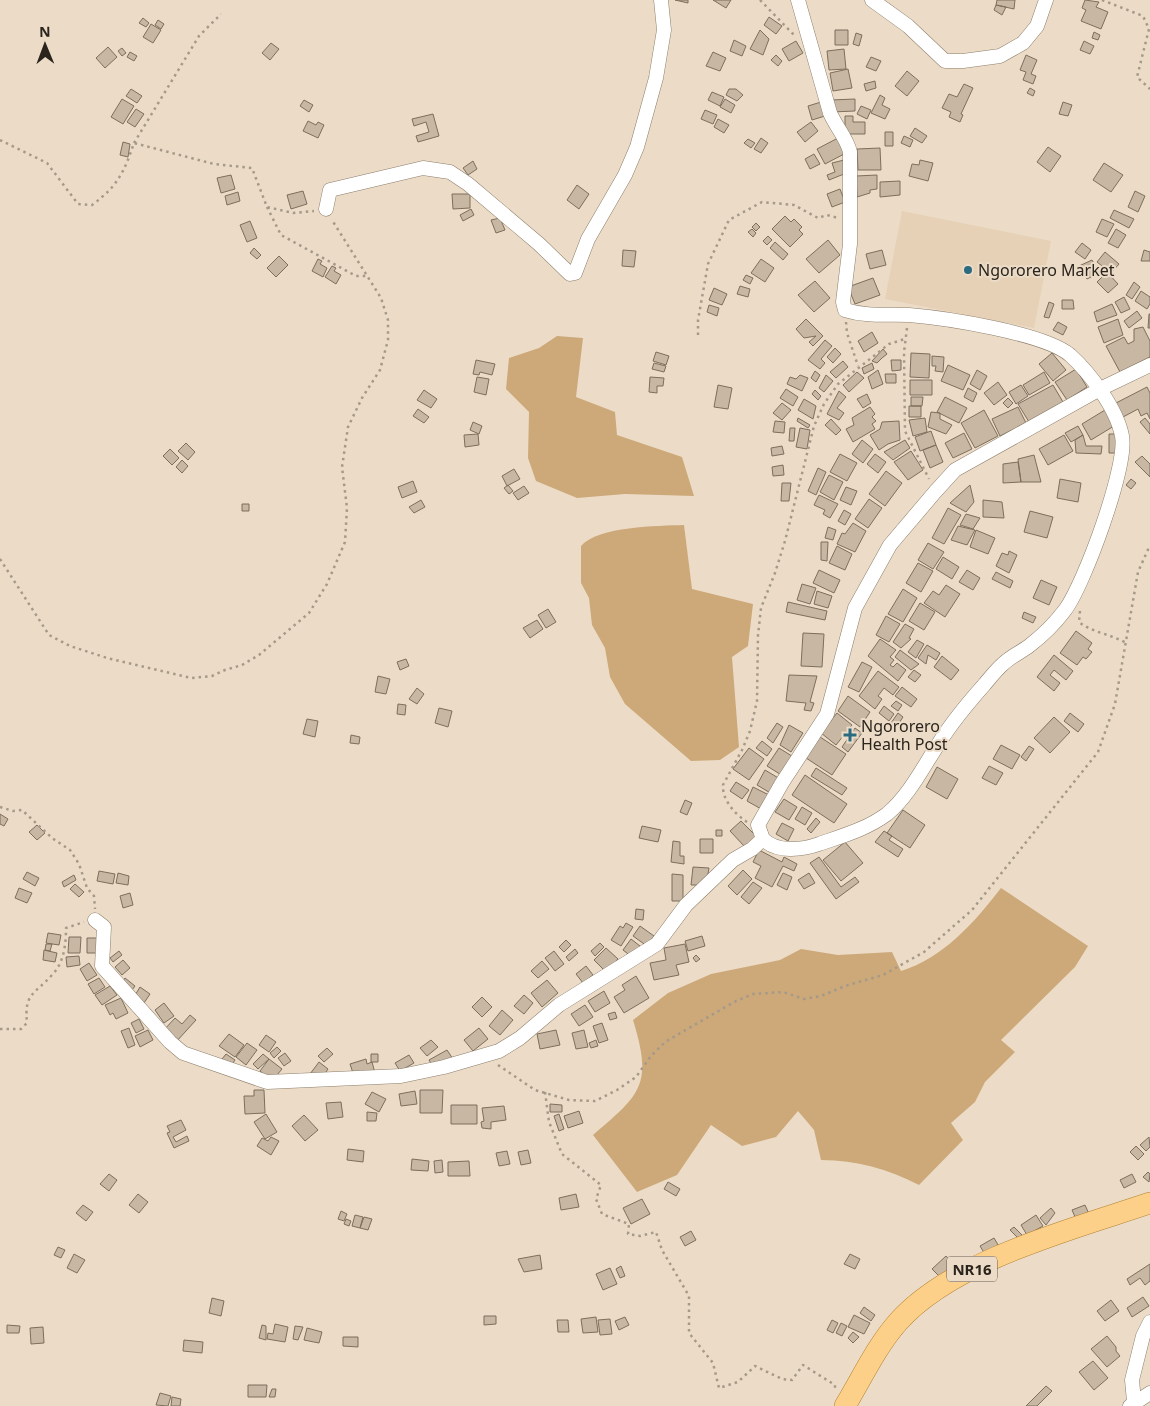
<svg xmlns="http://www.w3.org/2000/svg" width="1150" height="1406" font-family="'Noto Sans',sans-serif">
  <rect width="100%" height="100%" fill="#ecdcc7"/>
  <path fill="#e6d1b6" d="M902 211 1051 241 1034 328 885 299Z"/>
  <path fill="#cda97a" d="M557 336 583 338 576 397 615 412 617 435 682 457 694 496 625 494 577 498 536 481 528 458 529 412 506 389 509 358 539 348Z
    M684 525 692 589 753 604 748 646 732 657 739 747 720 760 691 761 625 704 610 677 605 648 592 625 589 598 581 583V546C598 526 658 526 684 525Z
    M1001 888 1088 946 1075 967 1001 1040 1015 1052 985 1082 975 1102 951 1123 963 1140 919 1185C887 1169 857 1160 821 1160L814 1130 798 1111 776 1137 742 1146 711 1125 677 1175 637 1192 593 1135C641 1094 653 1085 633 1020L668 993 711 974 780 960 801 949 838 955 892 952 901 971C943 958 974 923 1001 888Z"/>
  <path fill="#c7b7a3" stroke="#7d6f5c" d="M675 0H688V3Z
    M713 0H731L726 8Z
    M997 0H1015L1014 9 996 5Z
    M1085 0 1099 2 1096 7 1108 12 1101 29 1081 21 1086 10 1082 8Z
    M996 5 1006 7 1002 15 994 10Z
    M769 17 782 26 776 34 764 25Z
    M143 18 149 23 146 27 139 23Z
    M158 20 164 24 161 29 155 25Z
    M151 24 161 30 153 43 143 37Z
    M760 30 769 39 763 55 750 49Z
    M835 30H848V45H835Z
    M1094 32 1100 35 1098 40 1092 38Z
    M856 33 862 35 859 46 853 44Z
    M734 40 746 46 742 56 730 51Z
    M796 41 803 53 789 61 782 49Z
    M1084 41 1094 46 1090 54 1080 50Z
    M271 43 279 49 270 60 262 53Z
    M108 47 117 57 105 68 96 58Z
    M122 48 126 53 122 56 118 51Z
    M844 49 846 69 829 70 827 51Z
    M130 52 137 56 134 61 127 57Z
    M713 52 726 58 720 71 706 66Z
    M776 55 782 61 778 66 771 60Z
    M1026 55 1037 60 1031 74 1036 76 1033 84 1023 80 1026 72 1020 70Z
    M871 57 881 61 876 71 866 67Z
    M848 69 852 88 833 91 830 73Z
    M907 71 919 81 907 96 895 86Z
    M875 81 876 88 866 91 864 84Z
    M964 84 973 88 961 114 963 115 960 122 949 117 951 112 942 108 949 94 957 97Z
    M1030 88 1035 91 1033 96 1027 93Z
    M131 89 142 96 137 103 126 96Z
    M729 89H736L743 95 737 101 726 95Z
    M712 92 724 97 720 106 708 100Z
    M880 95 885 98 882 105 890 109 885 119 871 113Z
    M122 99 134 106 123 124 111 117Z
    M725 99 735 105 731 113 720 107Z
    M855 99V111L832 112 831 100Z
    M304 100 313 105 309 112 300 106Z
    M821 102 825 116 812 120 808 106Z
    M1063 102 1072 105 1068 116 1059 114Z
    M861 106 871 110 867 119 857 114Z
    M136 109 144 114 135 127 127 122Z
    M705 110 717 115 713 124 701 119Z
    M433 114 439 136 418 142 416 136 429 132 426 122 414 126 412 119Z
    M845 116H853V122H865V134H845Z
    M718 119 729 125 724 133 714 127Z
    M308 121 316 125 318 122 324 125 318 138 303 131Z
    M811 122 818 131 805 142 797 132Z
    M915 128 927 136 922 143 910 136Z
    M885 132H893V146H885Z
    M904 136 913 140 910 147 901 143Z
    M761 138 768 143 761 153 754 149Z
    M838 138 846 153 825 164 817 149Z
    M748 139 755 143 751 148 744 143Z
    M123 142 130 144 128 157 120 155Z
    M1048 147 1061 156 1050 172 1037 162Z
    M880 148 881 170H858L857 149Z
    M814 154 820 164 810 169 805 159Z
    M844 160 849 172 829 180 827 175 835 172 832 163Z
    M920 160 933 163 928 181 909 176 912 164 919 165Z
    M473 161 477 169 468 175 463 168Z
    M1104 163 1123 175 1111 192 1093 180Z
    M231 175 235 189 221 193 217 178Z
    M877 175V189L870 190V193L857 197 856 176Z
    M900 181V195L880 197V182Z
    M577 185 589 194 579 209 567 200Z
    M840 189 845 202 832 207 827 194Z
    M303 191 307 204 291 209 287 195Z
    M1135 191 1145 196 1138 212 1128 207Z
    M238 192 240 201 227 205 225 196Z
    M452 194H470V208L453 209Z
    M471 209 474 215 463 221 460 215Z
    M1114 210 1134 219 1129 228 1110 218Z
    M785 216 791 222 794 219 802 227 799 230 803 234 790 247 772 229Z
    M500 218 505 230 496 233 491 220Z
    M1102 219 1114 224 1107 237 1096 232Z
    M250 221 257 238 247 242 240 225Z
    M756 223 760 227 756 231 752 227Z
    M752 229 756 233 753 237 748 232Z
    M1116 229 1126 235 1118 248 1108 243Z
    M768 236 772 240 767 245 763 241Z
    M828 240 840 255 819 273 806 259Z
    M775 242 788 254 783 260 770 248Z
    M1082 243 1091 250 1085 259 1075 252Z
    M254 248 261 255 257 259 250 253Z
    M623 250 636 251 634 267 622 266Z
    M882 250 886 265 870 269 866 254Z
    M1144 250 1150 252V261H1141Z
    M1105 252 1119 264 1111 273 1097 262Z
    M279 256 288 265 276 277 267 268Z
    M318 259 322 261 320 264 327 268 323 277 312 271Z
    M761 259 774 268 765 282 751 273Z
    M1092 260 1099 273 1087 279 1079 266Z
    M332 266 336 268 334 271 341 275 336 284 325 277Z
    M1107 272 1118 284 1108 293 1097 282Z
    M746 275 753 278 750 284 743 280Z
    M873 278 880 295 855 304 848 287Z
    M815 281 830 298 814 312 798 295Z
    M1134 282 1140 287 1132 299 1126 295Z
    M740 286 750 289 748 297 737 294Z
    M714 288 727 294 722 305 709 300Z
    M1141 291 1150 297V304L1147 309 1135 301Z
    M1124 297 1130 309 1121 313 1115 302Z
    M1062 300H1073L1074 309H1062Z
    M1049 302 1054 304 1049 318 1044 317Z
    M1112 304 1117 315 1097 322 1094 312Z
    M709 305 719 308 717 316 707 312Z
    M1137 311 1142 318 1129 328 1124 321Z
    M1149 314H1150V328H1148Z
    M806 319 823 336 813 346 809 342 816 336 804 338 796 329Z
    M1118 319 1123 335 1104 343 1098 327Z
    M1058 322 1067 327 1063 335 1053 330Z
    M1143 327 1150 341V357L1120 372 1106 346 1124 337 1128 344 1134 341V329Z
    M872 332 878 343 864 352 858 341Z
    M825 340 832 346 821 359 825 363 820 369 808 360Z
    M835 348 841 354 833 363 827 357Z
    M883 349 887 354 882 358 877 363 872 361Z
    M656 352 669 356 666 365 653 361Z
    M911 353 930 354 929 378 910 377Z
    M1052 353 1066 370 1053 381 1039 364Z
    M932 356 944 357 943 372 935 371 936 366H932Z
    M476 360 495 364 492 375 480 372 479 375 473 374Z
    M891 360H901V370L892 371Z
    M843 361 848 367 836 378 830 372Z
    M654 363 666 366 664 372 652 369Z
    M872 363 874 369 864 374 862 368Z
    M948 365 970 375 963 390 941 381Z
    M1076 369 1087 387 1067 400 1055 382Z
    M878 370 883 384 872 389 868 377Z
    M977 370 987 376 980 390 970 384Z
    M815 371 820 375 816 382 811 378Z
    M857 372 864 378 849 392 843 385Z
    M1044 372 1050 383 1029 395 1023 385Z
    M885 374H896V383H886Z
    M800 375 808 378 802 391 787 384 790 377 796 379Z
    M826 375 833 381 824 392 819 388Z
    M477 377 489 379 486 395 474 392Z
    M650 377 664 378 663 386H657V393L649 392Z
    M910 380H932V395H910Z
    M998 382 1007 395 994 405 984 393Z
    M718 385 732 388 728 409 714 407Z
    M1021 385 1028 396 1016 404 1009 392Z
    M1053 385 1063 402 1029 422 1018 404Z
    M1147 387 1150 393V419L1147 413 1141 416 1138 409 1123 417 1116 403Z
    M968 388 977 393 973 402 964 397Z
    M786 389 798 397 793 406 780 398Z
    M424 390 437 399 431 408 417 400Z
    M815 390 821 396 818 400 812 394Z
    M839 391 846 397 837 408 844 413 839 420 827 414Z
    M867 394 871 403 863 408 857 399Z
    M911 397H923L922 406H911Z
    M945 397 967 408 959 423 937 412Z
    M1008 398 1013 403 1008 408 1003 403Z
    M804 399 816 406 813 419 798 410Z
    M782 403 791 410 782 420 773 413Z
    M909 406H921V417H909Z
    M870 407 875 414 872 417 876 421 872 424 875 429 853 442 846 429 854 425 852 418Z
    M1018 407 1026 423 1000 436 992 419Z
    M418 409 429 417 424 423 413 416Z
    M984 410 998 436 975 448 961 423Z
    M1105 410 1114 426 1091 440 1082 424Z
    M931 412 940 413V419L952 425 946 434 928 427Z
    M798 418 810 425 808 428 797 421Z
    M925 418 927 432 913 436 909 420Z
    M1145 418 1150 424V434L1140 422Z
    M831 419 841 430 836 435 825 425Z
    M775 421 785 422 784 433 773 432Z
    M899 421 900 440 888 444 879 450 870 435 880 429 882 422Z
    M473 422 482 426 479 434 470 430Z
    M1078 426 1083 435 1071 442 1065 433Z
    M790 428H795L794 441H789Z
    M800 428 810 430 807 449 796 447Z
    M931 431 936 445 920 451 915 437Z
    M964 433 972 449 953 458 945 443Z
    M478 434 479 445 465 447 464 435Z
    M1109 434H1117V453H1109Z
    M1064 435 1073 451 1048 465 1039 449Z
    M1083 435 1086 446H1102L1101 454 1076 453 1075 440Z
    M862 440 873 449 863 463 852 454Z
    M905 440 910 448 893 460 884 452Z
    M186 443 195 452 188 460 178 451Z
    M936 445 943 462 930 468 923 450Z
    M782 446 784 454 772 456 771 448Z
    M170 449 179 458 172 465 163 456Z
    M911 451 923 470 908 480 894 462Z
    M840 454 857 463 847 481 830 472Z
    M875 454 886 462 878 473 867 464Z
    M1034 455 1041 482H1021L1018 459Z
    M1142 456 1150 464V477L1135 462Z
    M182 460 188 466 182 473 176 467Z
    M1018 462 1021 482 1003 483V464Z
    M783 465 784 475 773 476 772 467Z
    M818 468 826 472 816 495 808 491Z
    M514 469 520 479 507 486 502 476Z
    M886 471 902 483 885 506 869 494Z
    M829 475 843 482 834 500 820 492Z
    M1060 479 1081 483 1078 502 1057 498Z
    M1131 479 1136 483 1131 489 1126 485Z
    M413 481 417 492 402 498 398 487Z
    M782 483H791L789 501H781Z
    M508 485 513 491 509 494 504 488Z
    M970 485 974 502 966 512 950 503Z
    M524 486 529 493 518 500 513 493Z
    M846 487 857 491 851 505 840 500Z
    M819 495 838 504 830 518 823 514 825 510 814 505Z
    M869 499 882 508 868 528 855 519Z
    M421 500 425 507 414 513 409 507Z
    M983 500 1002 502 1004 518 983 517Z
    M242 504H249V511H242Z
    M948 508 961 515 944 544 932 538Z
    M844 510 851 514 845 525 838 521Z
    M1030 511 1053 517 1047 538 1024 532Z
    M966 514 980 518 973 529 960 525Z
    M853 523 866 531 855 552 837 544 842 533 845 534Z
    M958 526 975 530 967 545 951 540Z
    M828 527 836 530 833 540 825 538Z
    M976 530 995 538 988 554 970 547Z
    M821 542H828L827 561 821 560Z
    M928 543 944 552 933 569 918 560Z
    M837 546 852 554 845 570 829 563Z
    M1009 551 1017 555 1009 573 996 566 1002 553 1008 555Z
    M943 557 959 567 952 579 936 569Z
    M918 563 933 571 921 592 906 583Z
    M819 570 840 580 834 593 813 583Z
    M967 570 980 578 973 590 959 582Z
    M996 572 1013 581 1010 588 992 579Z
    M1041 580 1057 587 1049 605 1033 598Z
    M802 584 816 588 810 604 797 600Z
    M946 585 960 594 945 617 924 603 933 591 939 595Z
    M903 589 917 598 903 622 888 614Z
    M817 591 832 596 828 608 814 604Z
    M788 602 827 611 825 620 786 612Z
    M920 603 935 612 924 630 909 621Z
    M548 609 556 622 546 628 538 615Z
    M1024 612 1036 617 1033 623 1022 618Z
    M886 616 900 624 889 642 876 635Z
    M537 620 543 629 530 638 523 628Z
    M905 624 914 629 909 638 911 639 901 648 893 642Z
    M1076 631 1092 643 1088 649 1092 652 1086 659 1083 657 1077 665 1060 653Z
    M803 633 824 634 822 667 801 666Z
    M880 639 896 650 890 657 894 660 890 665 893 667 897 663 906 670 898 681 868 656Z
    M917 640 924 644 916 658 908 652Z
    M927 645 940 653 936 660 928 655 926 664 918 658Z
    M900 650 908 656 919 664 911 670 895 657Z
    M1054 655 1073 671 1066 680 1054 670 1050 675 1060 683 1054 691 1037 677Z
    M942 656 959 670 951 680 934 667Z
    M406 659 409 666 400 670 397 662Z
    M862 662 872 667 859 692 848 687Z
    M914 670 921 675 915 682 908 677Z
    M878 671 899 687 893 695 884 688 878 696 882 699 875 709 859 696Z
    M789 675 817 676 810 702 814 703 811 711 804 710 806 703 786 701Z
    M378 676 390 679 386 694 375 692Z
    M902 687 917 699 911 707 895 696Z
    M417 688 424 694 417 704 409 699Z
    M848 696 870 712 860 727 838 711Z
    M896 701 902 705 898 711 891 706Z
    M398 704 406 705 405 715 397 714Z
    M884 706 894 714 889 721 879 713Z
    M439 708 452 711 448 727 435 723Z
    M837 713 852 725 836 745 821 733Z
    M898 713 903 717 897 726 891 723Z
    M1070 713 1084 724 1078 732 1064 721Z
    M1054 717 1070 732 1050 753 1034 738Z
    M307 719 318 721 315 737 303 734Z
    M777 723 783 727 773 743 767 738Z
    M789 725 803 733 791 752 780 745Z
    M855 728 862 733 848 752 842 747Z
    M351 735 360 737 359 744 350 743Z
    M817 735 846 754 832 775 803 756Z
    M762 741 772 749 767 756 756 748Z
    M1001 745 1020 755 1012 769 993 759Z
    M1029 746 1034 749 1026 761 1021 757Z
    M749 748 764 759 749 780 733 769Z
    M779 748 795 758 783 776 767 766Z
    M989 766 1003 773 996 785 982 778Z
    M937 767 958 779 947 799 926 787Z
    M816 768 847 788 842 795 811 776Z
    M765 770 780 779 772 794 757 785Z
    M805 775 847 804 834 823 792 795Z
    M736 782 749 790 742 799 730 791Z
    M753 787 771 796 763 810 747 801Z
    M784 799 797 807 789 820 775 812Z
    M685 800 692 803 687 815 680 812Z
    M802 807 812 813 805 825 795 819Z
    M903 810 925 825 910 848 887 833Z
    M0 814 8 819 4 826 0 824Z
    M816 818 820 822 811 833 807 829Z
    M741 821 757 837 745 847 730 831Z
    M782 823 794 829 788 841 776 834Z
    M37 825 45 833 37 840 29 832Z
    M642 826 661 830 658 842 639 838Z
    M716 830H722V836H716Z
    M884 831 892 836 889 840 903 849 898 857 875 842Z
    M700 839H713V853H700Z
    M673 841 680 842V856H684V864L671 862Z
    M845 842 863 863 841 881 823 860Z
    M759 850 782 862 784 857 797 864 794 871 783 866 772 887 755 878 761 866 753 862Z
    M819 857 841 887 855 877 859 882 836 899 810 863Z
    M693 867 709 868 706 885H691Z
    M743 870 752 879 737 895 728 886Z
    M99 871 115 874 113 884 97 881Z
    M27 872 39 878 35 886 23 879Z
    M118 873 129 876 128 885 116 883Z
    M783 873 792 877 787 890 777 885Z
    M809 873 815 883 804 889 798 880Z
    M672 874 683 875V901H672Z
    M74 875 76 880 64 887 62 882Z
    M753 882 762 888 749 904 741 897Z
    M75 884 84 892 79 897 70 889Z
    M19 888 32 893 27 903 15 898Z
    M130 893 133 905 123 908 120 896Z
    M636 909 644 910 643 920 635 919Z
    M626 923 633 927 621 946 611 940 620 926 623 928Z
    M640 926 654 936 647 946 633 936Z
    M48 933 61 935 59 945 46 943Z
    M702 936 705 946 688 951 685 941Z
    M69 937H81L80 953H68Z
    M87 938H98L99 953H87Z
    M631 939 640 946 632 957 623 950Z
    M566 940 571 945 564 952 559 947Z
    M600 943 604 947 595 956 591 951Z
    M46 944H52L50 951 45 950Z
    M685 944 689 962 676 965 679 975 654 980 650 963 666 960 664 948Z
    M606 948 618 959 606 972 594 960Z
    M575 949 578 953 569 961 566 957Z
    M44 950 57 953 55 962 43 960Z
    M119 951 122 955 113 962 110 958Z
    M554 951 564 964 555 971 545 958Z
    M696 955 700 959 696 962 693 958Z
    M79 956 80 965 67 967 66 957Z
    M123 960 130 968 122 975 115 967Z
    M542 961 549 969 538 978 531 971Z
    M89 963 97 975 87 981 80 969Z
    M586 966 593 975 583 983 576 974Z
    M636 976 649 998 624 1013 614 997 625 990 622 985Z
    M99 978 105 987 94 994 88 984Z
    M125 978 135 986 130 993 120 985Z
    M547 980 558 993 542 1007 531 993Z
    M110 986 117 995 102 1005 95 995Z
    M140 987 150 994 144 1003 134 997Z
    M604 991 610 1003 595 1012 588 1001Z
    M524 995 533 1003 524 1014 514 1006Z
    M482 997 492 1007 482 1017 472 1007Z
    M121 998 128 1013 116 1019 113 1013 110 1015 105 1005Z
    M164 1003 174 1016 164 1023 155 1010Z
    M585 1005 593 1017 579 1026 571 1014Z
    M502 1010 513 1020 500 1035 489 1026Z
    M615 1012 617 1018 610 1020 608 1014Z
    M190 1015 196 1020 176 1042 163 1031 175 1018 182 1024Z
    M139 1019 144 1029 136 1033 131 1023Z
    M602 1023 608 1040 599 1043 593 1026Z
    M129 1028 135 1045 128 1048 121 1031Z
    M479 1028 488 1039 473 1051 464 1040Z
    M148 1030 153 1040 140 1047 135 1036Z
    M556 1030 560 1045 540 1049 537 1034Z
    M584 1030 588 1047 576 1049 572 1033Z
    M229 1034 244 1045 235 1057 219 1046Z
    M266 1035 276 1042 269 1052 259 1045Z
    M431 1040 438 1047 427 1056 420 1048Z
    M596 1040 598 1046 591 1048 589 1043Z
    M247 1043 257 1050 246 1065 236 1057Z
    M277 1047 281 1051 274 1058 270 1053Z
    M327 1048 333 1054 324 1062 318 1056Z
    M447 1050 453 1059 435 1070 429 1060Z
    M285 1053 291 1061 284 1066 278 1058Z
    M226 1054 235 1060 231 1066 222 1059Z
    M263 1054 269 1059 258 1069 253 1064Z
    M371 1054H378V1062H371Z
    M409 1055 414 1063 400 1071 395 1063Z
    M269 1059 282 1069 272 1081 260 1071Z
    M366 1059 367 1064 372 1062 375 1073 355 1079 350 1064Z
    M319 1062 328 1069 320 1081 310 1074Z
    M254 1090H264L265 1113 245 1114 244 1096H254Z
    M420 1090H443L442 1113H420Z
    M415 1091 417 1104 401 1106 399 1094Z
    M372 1092 386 1099 379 1112 365 1104Z
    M341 1102 343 1117 328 1119 326 1103Z
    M550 1104 562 1105V1112H550Z
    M451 1105H477V1124H451Z
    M504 1106 506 1120 491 1122V1129L482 1128 481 1122 484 1121 482 1108Z
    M579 1111 583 1123 568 1128 564 1116Z
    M367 1112 377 1113 376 1121H367Z
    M266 1114 277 1132 265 1139 254 1122Z
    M559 1114 564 1129 559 1131 554 1116Z
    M304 1115 318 1130 305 1141 292 1126Z
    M181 1120 186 1130 173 1137 176 1142 187 1136 189 1141 174 1148 167 1133 170 1132 167 1126Z
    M271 1137 279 1141 271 1155 257 1146 262 1138 268 1141Z
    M1149 1137 1150 1147 1146 1151 1140 1145Z
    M1136 1146 1144 1154 1138 1160 1130 1152Z
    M348 1149 364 1151 363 1162 347 1160Z
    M528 1150 531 1163 521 1165 518 1152Z
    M507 1151 510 1164 499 1166 496 1153Z
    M412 1159 429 1161 428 1171 411 1170Z
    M442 1160 443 1172 435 1173 434 1161Z
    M469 1161 470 1176H448V1162Z
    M1148 1172 1150 1174 1149 1182 1143 1177Z
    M109 1174 117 1180 109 1191 100 1184Z
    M1132 1174 1136 1182 1124 1188 1120 1180Z
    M668 1182 680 1189 676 1196 664 1189Z
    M138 1194 148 1202 139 1213 129 1205Z
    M576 1194 579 1207 561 1210 559 1198Z
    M642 1199 650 1214 631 1224 623 1208Z
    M83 1205 93 1212 86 1221 76 1213Z
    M1085 1205 1089 1214 1076 1219 1072 1210Z
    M1051 1208 1055 1213 1046 1225 1040 1218Z
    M341 1211 347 1214 344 1221 338 1219Z
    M355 1215 363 1217 360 1228 352 1226Z
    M1036 1215 1043 1226 1027 1235 1021 1225Z
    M364 1217 372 1219 368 1230 360 1228Z
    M346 1219 351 1221 349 1226 344 1224Z
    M1014 1227 1023 1236 1019 1239 1010 1230Z
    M691 1231 696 1240 685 1246 680 1237Z
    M994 1238 1000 1248 986 1256 980 1246Z
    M58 1247 65 1250 61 1258 54 1255Z
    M74 1254 85 1260 77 1273 67 1268Z
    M850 1254 860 1259 855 1269 844 1264Z
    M540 1255 542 1269 524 1272 518 1259Z
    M946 1256 954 1265 941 1278 932 1269Z
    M1150 1264V1281L1145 1285 1140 1278 1130 1285 1127 1279Z
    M621 1266 625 1276 620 1278 616 1269Z
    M610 1268 617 1284 603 1290 596 1274Z
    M1143 1297 1149 1306 1132 1317 1127 1308Z
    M212 1298 224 1301 221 1316 209 1313Z
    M1111 1300 1119 1311 1105 1321 1097 1311Z
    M864 1307 875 1315 871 1321 860 1313Z
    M854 1315 870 1323 864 1334 848 1327Z
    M484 1316H496V1324L484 1325Z
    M596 1317 598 1332 583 1333 581 1319Z
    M625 1317 629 1325 619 1330 615 1321Z
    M610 1319 612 1334 600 1335 598 1320Z
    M557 1320H568L569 1332H558Z
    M832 1320 838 1323 833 1333 827 1330Z
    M841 1323 847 1326 842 1336 836 1333Z
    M275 1324 288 1327 285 1342 267 1339 268 1333 273 1334Z
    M7 1325 20 1326 19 1333H7Z
    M262 1325 266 1326V1340L259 1338Z
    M295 1326 303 1327 298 1340 293 1339Z
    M43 1327 44 1343 31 1344 30 1328Z
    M307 1328 322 1332 319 1343 304 1340Z
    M853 1332 859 1337 853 1343 848 1338Z
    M1107 1336 1116 1347V1351L1120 1356 1107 1367 1091 1349Z
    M343 1337H358V1347L343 1346Z
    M184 1340 203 1342 202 1353 183 1351Z
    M1093 1361 1108 1378 1094 1390 1079 1372Z
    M248 1385H267L266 1397H248Z
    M1046 1386 1052 1391 1037 1406H1026Z
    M272 1389H276L275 1397H269Z
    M160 1393 171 1396 168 1406 156 1405Z
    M172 1397 181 1399 180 1406H171Z"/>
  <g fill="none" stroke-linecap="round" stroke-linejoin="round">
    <g stroke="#8c7e6b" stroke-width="15">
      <path id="minor" d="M872 0 908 26 945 61H963L1000 56 1023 43 1037 26 1046 0
        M326 209 330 190 423 168 450 172 468 184 539 244 570 274 575 273 588 239 625 175 637 147 656 78 664 30 661 0
        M763 839C777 853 802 850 819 844 842 836 867 829 887 814 909 796 923 767 939 743 952 722 968 703 984 685 990 678 996 670 1003 664 1010 657 1021 652 1029 646 1042 636 1056 622 1065 610 1084 585 1128 465 1122 436 1117 409 1090 373 1070 355 1044 333 945 318 909 315 887 314 867 317 845 310L843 302 850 244V152C847 138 836 127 830 113L798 0
        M95 920 104 927 102 966 170 1042 183 1053 267 1082 401 1076 444 1067 499 1051 520 1038 559 1005 657 944 686 905 733 860 752 849 763 839 758 825 782 783 827 714 855 608 890 545 935 492 955 470 1100 389 1150 365
        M1134 1401 1132 1380 1143 1336 1150 1322
        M1130 1406 1150 1393"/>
    </g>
    <g stroke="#b28030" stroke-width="22">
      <path id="primary" d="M845 1406C862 1378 876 1347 898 1322 953 1260 1073 1229 1150 1203"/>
    </g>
    <path stroke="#a59989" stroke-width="2.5" stroke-dasharray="2.5 4" stroke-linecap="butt" d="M760 0 794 35
      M1102 0 1143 16 1149 29 1137 77 1150 89
      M0 140 47 163 78 204 92 205C118 186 124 172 134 143L214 164 252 168 267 207 293 213 314 211
      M134 143 199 36 221 14
      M267 207 281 235 356 276H367
      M846 322 847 333 858 366
      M907 328 904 352 905 431 929 479
      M698 335V320L708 264 729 220 762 202 794 205 818 218 827 215 838 218
      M0 559 49 635 70 646 107 658 191 678 212 676 225 670 242 665 259 655 309 613 327 584 345 542 347 508 342 467 348 427 362 398 380 370 388 340V320L381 298 332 220
      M1080 611 1079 622C1093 633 1111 634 1126 643
      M0 807 13 811 22 810 52 838 70 850 79 864 87 888 94 896 95 909
      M747 822C735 814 722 800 723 785L742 750 750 731 757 701 758 635 761 608 775 573 785 541 814 426 824 404 838 384 889 344 905 339
      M0 1029H21L27 1023C24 993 34 995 52 975 64 963 66 944 66 928L84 922
      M498 1065 535 1090 569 1100 595 1101 617 1090 636 1077 651 1056 665 1042 734 1002 753 994 783 992 804 999 821 996 845 986 883 975 924 952 972 910 1098 752 1115 704 1138 572 1150 545
      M545 1092 549 1122 562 1154 601 1185 596 1199 602 1214 629 1224 628 1234 640 1236 656 1232 662 1250 689 1296V1333L713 1363 719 1388 738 1382 755 1366 782 1379 792 1380 803 1365 835 1385V1389"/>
    <use href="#minor" stroke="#fff" stroke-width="14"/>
    <use href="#primary" stroke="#fdd089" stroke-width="21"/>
  </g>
  <g fill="#2c6a80" stroke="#ecdcc7" stroke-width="2">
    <circle cx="968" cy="270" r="5"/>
    <path d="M847.5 727.5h5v5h5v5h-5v5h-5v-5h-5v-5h5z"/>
  </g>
  <g text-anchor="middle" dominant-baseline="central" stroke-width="4" stroke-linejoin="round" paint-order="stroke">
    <rect fill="#ecdcc7" stroke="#645b4f" stroke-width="1" x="947" y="1256.5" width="50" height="25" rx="4"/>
    <g font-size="15" font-weight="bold" fill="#2a241c">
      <text x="972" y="1269">NR16</text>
    </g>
    <g font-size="16" fill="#2a241c" stroke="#ecdcc7" text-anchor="start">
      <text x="978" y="270">Ngororero Market</text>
      <text x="861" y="726">Ngororero<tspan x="861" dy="18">Health Post</tspan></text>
    </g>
  </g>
  <g transform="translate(45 45) rotate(359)" stroke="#ecdcc7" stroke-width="4" paint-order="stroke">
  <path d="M0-4L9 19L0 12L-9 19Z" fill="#2a241c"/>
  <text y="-8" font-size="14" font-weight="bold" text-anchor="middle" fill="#2a241c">N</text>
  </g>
</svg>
